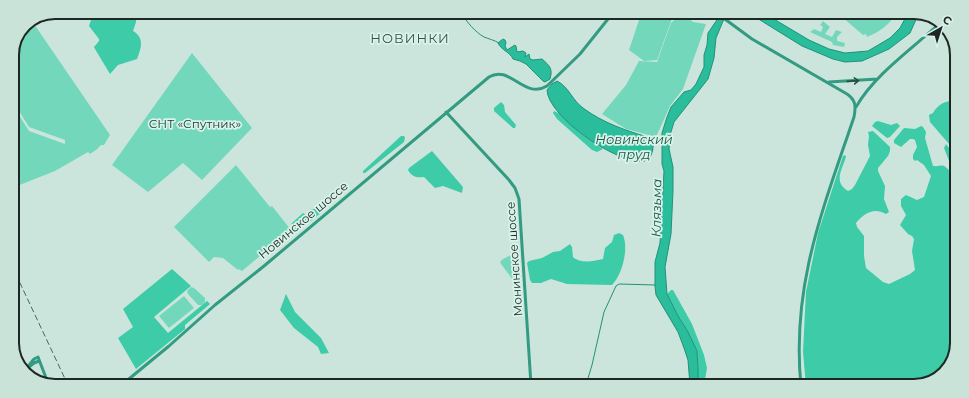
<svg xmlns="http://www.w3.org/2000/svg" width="969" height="398" font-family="Montserrat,sans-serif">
  <rect width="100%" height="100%" fill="#cbe5dc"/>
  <path fill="#73d8bb" d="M641 14H670L673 16 657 60 644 61 629 50Z
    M681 14H683L693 22 706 24 683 89 670 106 656 137 626 129 602 114 626 85 639 61 657 62 671 23Z
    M844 15H895C888 26 879 32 867 37L866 34 863 35 842 17Z
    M32 21 110 135 104 145H101L96 150 90 154 88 152 55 171 12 188V104L29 131 65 144V140L29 127 12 100V52L25 24Z
    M823 21 830 27 825 34 832 37 836 30 842 32 837 37V41L845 43 844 47 833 45 832 42 810 32 814 29 821 32 823 27 820 25Z
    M192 53 252 128 202 180 183 163 148 192 112 165Z
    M236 165 270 207 272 206 291 230 242 271 239 269 238 270 223 258 214 257 209 262 174 227Z
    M511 255C521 257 519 270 519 279L517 281 513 280 501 264 500 262 503 259Z
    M191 287 194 288 205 298V302L202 305H198L188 294 187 291Z
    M184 296 194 308 169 328 159 316Z"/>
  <path fill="#3dcba8" d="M100 12H136V22L133 31C145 38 141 48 137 59L118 65 110 74 95 49 94 47 99 41V39L89 26 91 20Z
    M952 101 956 102V152L930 122 929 115 933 113C937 106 943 101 952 101Z
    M501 102 504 105 505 112 516 125 515 128H513L494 111V108Z
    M554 111 560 114 580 133 603 149 597 152 592 150 557 119 553 113Z
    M878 121 891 125 897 123 900 126 890 137 887 138 872 126 875 122Z
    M921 126 923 127 926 132 925 138 933 166C943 167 941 162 950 171H953L944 148 946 144 952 152 956 161 954 359 938 379 914 386H806L803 352 806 292 818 233 843 156 845 155 846 157C842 170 833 182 848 191L852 189 855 185 870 156 868 145 869 136 868 132 873 131 890 147V151L888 156 878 168V171L885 186 884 199 889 212 886 214C874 207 864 213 856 223L857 227 864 236V256L866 268 883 282 889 284 910 274 915 270 912 251 914 239 912 236 908 234 900 225 906 215 901 206V199L906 195 917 200 924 197 931 176 924 165 917 160 915 161 913 159V155L917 147 915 140 913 139H910L901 147 894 143V140L904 128 915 129Z
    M401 136H404L405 138 404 142 365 173H363V171Z
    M432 151 463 187 462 193 443 186 435 188 424 177C417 178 412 177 408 170L409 168Z
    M319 208 322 212 307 224 305 223 302 227 286 237 296 226 291 224 303 213 307 216 311 212 310 210Z
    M619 233 623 235C629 249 622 275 612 285L567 284 551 279 541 283H532L530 280 527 263 529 261 542 258 553 252 560 251 570 244 572 247 573 257C580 264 595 261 603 259L605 248 612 242 614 235Z
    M172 269 191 286 154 317 168 333 207 301 210 304 185 325V329L136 369 118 338 133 327 123 309Z
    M671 290H673L692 324 704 355 707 368 704 385H698V368L697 351 688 332 678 316 667 294Z
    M286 294 295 312 321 338 329 353 321 354 318 347 294 328 280 310Z"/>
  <path fill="#29bd9c" stroke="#259078" d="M721 14H726L716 38 714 58 708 79 674 122 671 132 669 149 673 167V191L671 234 665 267 667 294 678 316 688 332 697 351 698 368V385H690L688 360 684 348 678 332 656 295 655 286V262L660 243 664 171 662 164V133L667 117 671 107 684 92 691 90 696 84 704 67V55L707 45 708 33Z
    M752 15H767L809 40 829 49 845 53 868 51 890 38 900 28 907 15H918L910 33 889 49 862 61 845 62 833 59 802 46Z
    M503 39 505 40 506 43 505 46 507 50 515 45 516 46 517 52 523 51 526 53 525 57 529 54 530 59 533 60 542 59C550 66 553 69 550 79L545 82 543 81 526 64 520 61 513 59C510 52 501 50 498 43Z
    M557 81C569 87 572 100 583 108 603 123 627 131 651 138 654 141 654 143 653 147 653 152 650 160 644 161 618 165 548 117 547 90L552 84Z"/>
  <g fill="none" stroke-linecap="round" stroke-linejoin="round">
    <path stroke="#259078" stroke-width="1" d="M461 13C467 22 475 32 484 37 489 39 494 40 499 43
      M586 385 592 365 604 312 616 286 619 284 655 285"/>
    <path stroke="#339b81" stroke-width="3" d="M718 14 752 39 847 94C856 100 856 107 854 117 823 209 791 286 801 386
      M829 82 877 79
      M856 107C875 74 912 49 940 23
      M446 112 509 180 515 188 519 199 531 385
      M26 369 34 359 38 357 48 383
      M24 371 34 363 39 361
      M124 383 169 346 215 305 264 266 489 77C510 64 524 100 547 86L580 54 612 14"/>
    <path stroke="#53625c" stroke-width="1" stroke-dasharray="6 3" stroke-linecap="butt" d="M12 266 67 383"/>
  </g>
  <defs><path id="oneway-shaft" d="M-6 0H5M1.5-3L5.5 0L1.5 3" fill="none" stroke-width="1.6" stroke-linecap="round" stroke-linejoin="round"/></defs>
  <use stroke="#255044" href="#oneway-shaft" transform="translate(853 81) rotate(-4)"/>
  <g text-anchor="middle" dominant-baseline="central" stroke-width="3.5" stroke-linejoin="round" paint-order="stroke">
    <g font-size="12" fill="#1b322b" stroke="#d8f3e9">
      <text x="195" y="123">СНТ «Спутник»</text>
    </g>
    <g font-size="12" fill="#1d2723" stroke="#d8f3e9">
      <text transform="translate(303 220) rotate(-40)">Новинское шоссе</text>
      <text transform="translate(514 259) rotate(-94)">Монинское шоссе</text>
    </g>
    <g font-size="13" letter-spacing="1" fill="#3b524a" stroke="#d8f3e9">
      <text x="410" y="38">НОВИНКИ</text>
    </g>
    <g font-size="13" font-style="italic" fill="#205849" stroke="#d8f3e9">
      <text x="634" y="139">Новинский<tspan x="634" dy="15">пруд</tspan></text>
      <text transform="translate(656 208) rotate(-89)">Клязьма</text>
    </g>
  </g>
  <path d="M0 0H969V398H0ZM55 19H914A36 36 0 0 1 950 55V343A36 36 0 0 1 914 379H55A36 36 0 0 1 19 343V55A36 36 0 0 1 55 19Z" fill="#c9e3d9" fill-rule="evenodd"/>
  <path fill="none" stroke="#1d2723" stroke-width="2" d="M55 19H914A36 36 0 0 1 950 55V343A36 36 0 0 1 914 379H55A36 36 0 0 1 19 343V55A36 36 0 0 1 55 19Z"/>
  <g transform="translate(941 28) rotate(39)" stroke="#d8f3e9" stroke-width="3" paint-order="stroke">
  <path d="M0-3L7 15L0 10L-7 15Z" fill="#1d2723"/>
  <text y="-6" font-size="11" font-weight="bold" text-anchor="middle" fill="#1d2723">С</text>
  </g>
</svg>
